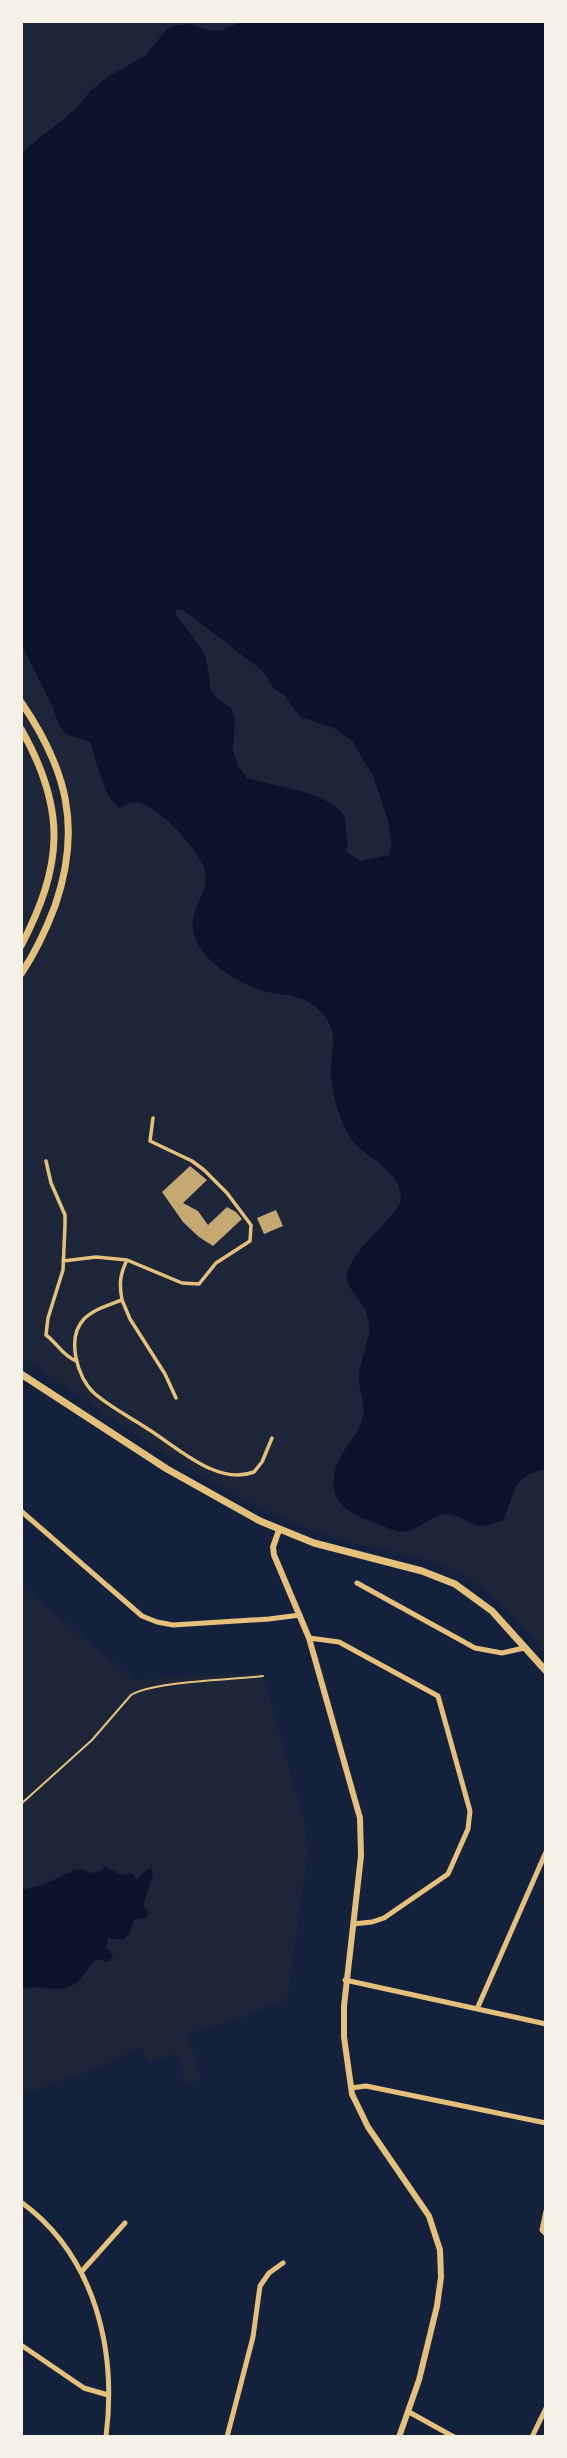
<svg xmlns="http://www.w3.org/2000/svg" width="567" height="2458" font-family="'Source Sans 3',sans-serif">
  <rect width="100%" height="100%" fill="#14213d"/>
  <path fill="#1d2539" d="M21 21H546V1654C522 1624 495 1593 462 1574 427 1555 387 1551 349 1542 322 1534 295 1524 269 1512 182 1470 101 1411 21 1356Z
    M21 1586 134 1680 262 1672 305 1823 308 1852 287 1999 239 2018 188 2034 201 2080 186 2084 177 2054 148 2062 142 2046 102 2066 21 2095Z"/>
  <path fill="#0b132b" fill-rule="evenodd" d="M243 21H546V1469C508 1477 517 1494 503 1520 466 1538 463 1506 438 1516 426 1520 416 1531 404 1532 395 1532 386 1527 378 1524 351 1514 325 1503 336 1468 341 1449 359 1436 363 1416 366 1404 359 1392 359 1379 359 1363 367 1347 369 1332 372 1304 344 1291 347 1274 353 1247 403 1213 401 1196 397 1167 367 1160 352 1140 340 1123 332 1095 331 1074 330 1046 342 1032 318 1009 303 995 286 996 268 992 243 986 215 969 201 949 180 918 205 903 206 877 206 855 160 808 140 803 131 801 127 805 120 808 104 798 96 760 90 742L66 734 59 725 52 705 21 643V153L77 108 90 91 109 76 145 56 166 30 173 26 188 24 209 30H222ZM177 609 183 610 263 671 273 688 285 696 300 717 334 728 353 742 373 776 387 818 392 843 389 855 360 861 346 851C348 845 348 842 346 835 345 828 347 821 343 814 328 792 271 786 247 778L238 766 233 750 235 719 231 708 216 697 211 690 206 658 201 648 177 616 175 611Z
    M105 1866 121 1875 131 1873 136 1879 151 1867 153 1874 143 1905 148 1912 146 1918 134 1920 129 1934 123 1940 108 1938 106 1947 113 1955 112 1958 107 1962 99 1959C86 1965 83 1984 66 1988 52 1991 39 1984 21 1989V1890L43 1885 74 1870 82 1869 91 1873 101 1871Z"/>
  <path fill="#c6a872" d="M190 1166 207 1180 183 1203 198 1211 208 1225 227 1207 236 1212 242 1219 213 1246 199 1237 183 1222 162 1192Z
    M276 1210 283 1226 264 1234 257 1218Z"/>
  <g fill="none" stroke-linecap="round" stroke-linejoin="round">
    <path stroke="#e5c07b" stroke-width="2" d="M21 1804 92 1740 131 1695C153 1681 233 1680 263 1676"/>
    <path stroke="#e5c07b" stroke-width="3.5" d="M153 1118 150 1141 192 1161 204 1170 227 1193 251 1225 250 1241 216 1263 199 1284 182 1283 127 1260C120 1274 119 1284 122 1300 109 1305 94 1309 84 1319 66 1338 77 1377 94 1393 110 1407 130 1417 148 1429 177 1447 217 1486 254 1472L262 1462 272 1438
      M46 1161 51 1183 65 1215V1225L63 1270 48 1318 46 1335C58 1344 62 1355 76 1361
      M63 1261 96 1257 127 1260
      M122 1300 130 1319 165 1374 176 1398"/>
    <path stroke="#e5c07b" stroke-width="5" d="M21 1511 142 1616 157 1622 173 1625 269 1619 300 1615
      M357 1583 475 1648 502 1653 524 1648
      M309 1638 339 1642 438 1696 470 1811 468 1829 448 1874 384 1918 372 1922 353 1924
      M345 1980 546 2024
      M477 2009 546 1852
      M351 2088 366 2086 546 2123
      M21 2202C95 2256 117 2349 106 2437
      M546 2211 542 2230 546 2234
      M82 2271 125 2223
      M21 2345 84 2388 108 2395
      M409 2412 454 2437
      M227 2437 253 2337 260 2286 269 2273 283 2263
      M532 2437 546 2408"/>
    <path stroke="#e5c07b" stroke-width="6" d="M279 1530 273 1547 274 1555 309 1638 360 1818 361 1856 344 2006V2037L352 2094 368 2127 429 2216 440 2250 441 2277 437 2306 419 2380 399 2437"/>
    <path stroke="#e5c07b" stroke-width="7" d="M21 702C67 769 82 828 55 906 46 930 35 953 21 974
      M21 729C67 810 63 865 21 946
      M21 1374 167 1469 260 1521 314 1543 422 1571 455 1584 492 1611 546 1671"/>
  </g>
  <rect width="567" height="2458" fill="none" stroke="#f6f1e7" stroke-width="46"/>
</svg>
